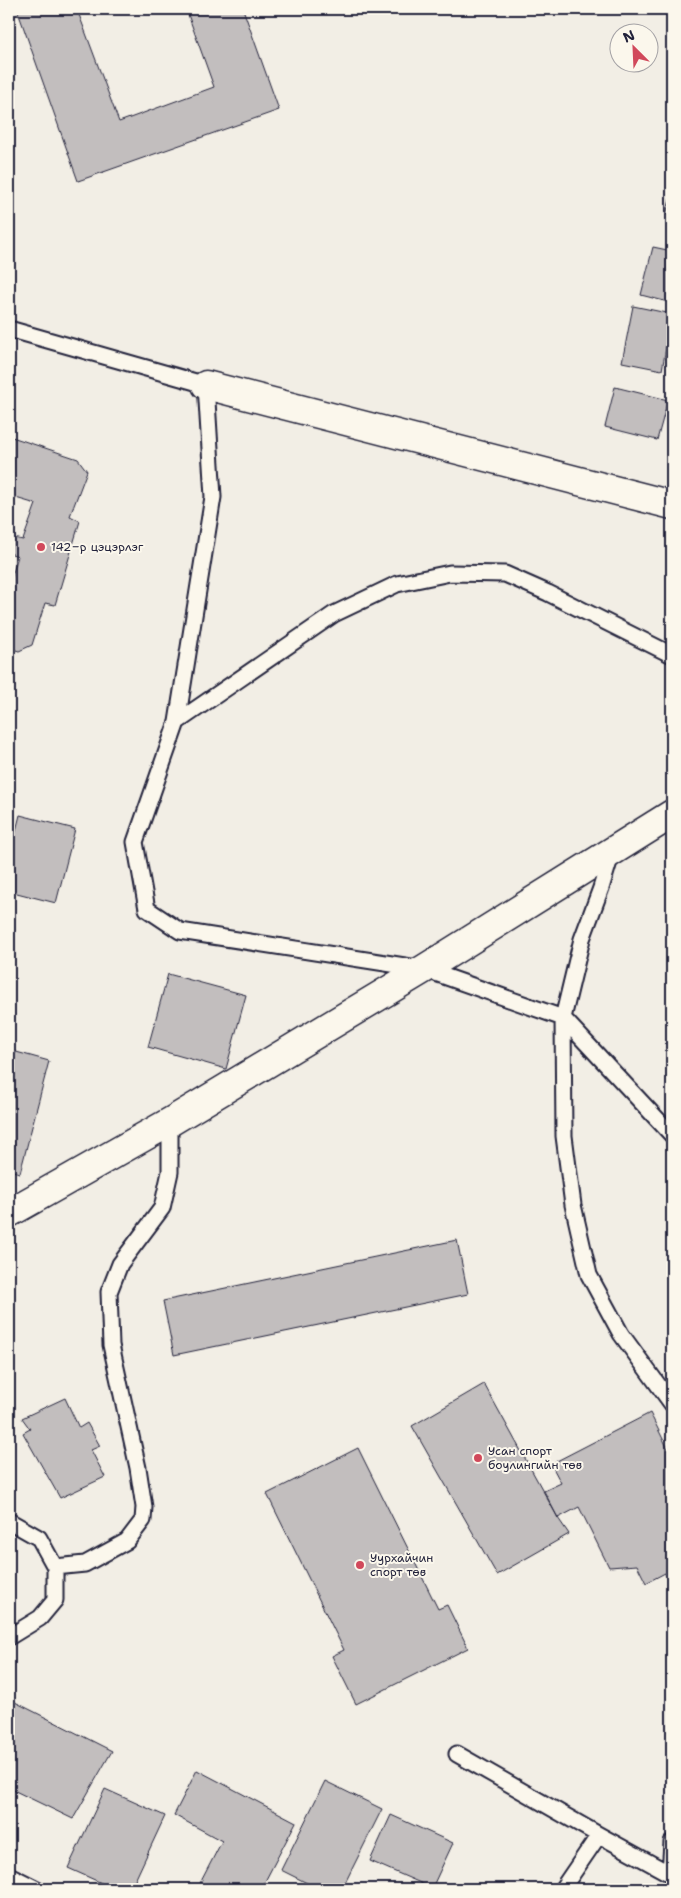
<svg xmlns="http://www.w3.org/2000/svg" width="681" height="1898" font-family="'Shantell Sans',sans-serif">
  <rect width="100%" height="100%" fill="#f2eee5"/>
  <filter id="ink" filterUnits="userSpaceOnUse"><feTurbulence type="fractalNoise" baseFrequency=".02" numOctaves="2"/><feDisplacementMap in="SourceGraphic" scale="10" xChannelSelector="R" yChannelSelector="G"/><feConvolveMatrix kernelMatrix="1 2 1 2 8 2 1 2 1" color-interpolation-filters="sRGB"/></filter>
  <g filter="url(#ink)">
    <path fill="#c2bebe" stroke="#22223b" d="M17 9H86L78 12 119 122 214 87 186 9H243L279 110 78 181Z
      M672 193V216L666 214Z
      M653 247 672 251V303L641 295Z
      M633 306 672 314 662 370 622 362Z
      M615 387 668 400 657 440 605 427Z
      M9 436 78 459 87 471 70 516 80 521 55 605 45 603 32 645 19 651 9 648V586L18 556 9 553V537L23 540 36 504 9 496Z
      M20 815 75 829 56 903 9 891V858Z
      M168 974 246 995 226 1069 148 1047Z
      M9 1050 49 1061 20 1173 9 1170Z
      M457 1240 468 1294 174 1355 163 1301Z
      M484 1384 558 1518 569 1534 497 1575 412 1426Z
      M65 1398 79 1428 87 1423 100 1446 91 1450 105 1477 60 1498 23 1433 30 1429 22 1418Z
      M650 1413 672 1457V1587L665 1573 646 1583 637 1565 609 1567 579 1507 558 1518 544 1491 561 1483 551 1464Z
      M358 1448 438 1609 447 1605 468 1648 356 1704 332 1656 344 1650 267 1494Z
      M9 1699 112 1751 73 1819 9 1788Z
      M197 1770 296 1822 261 1889H197L222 1841 174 1815Z
      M325 1781 382 1809 342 1889H319L281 1870Z
      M105 1789 165 1816 131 1889H115L68 1868Z
      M391 1815 453 1843 432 1888 370 1861Z"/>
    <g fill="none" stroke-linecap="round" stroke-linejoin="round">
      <g stroke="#22223b" stroke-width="19">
        <path id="service" d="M9 329 206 385 213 497 177 722 135 842 147 909 180 931 424 969 563 1018 564 1136 573 1205 589 1275 621 1334 672 1404
          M177 722 334 614 397 584 450 573 505 574 548 593 672 655
          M612 852 601 888 582 939 563 1018 672 1135
          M9 1521 39 1538 55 1567V1600L40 1618 9 1637
          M55 1567 85 1564 127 1541 143 1520 144 1507 138 1468 111 1345 109 1292 120 1264 162 1208 170 1172V1122
          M457 1754 599 1835 672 1875
          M670 1874 672 1842
          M9 1875 37 1889
          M562 1889 599 1835"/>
      </g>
      <g stroke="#22223b" stroke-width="31">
        <path id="minor" d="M206 385 672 505
          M9 1213 170 1122 424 969 672 814"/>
      </g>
      <use href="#service" stroke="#fbf7ec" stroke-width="15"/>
      <use href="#minor" stroke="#fbf7ec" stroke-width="28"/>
    </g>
  </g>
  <g fill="#d1495b" stroke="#fbf7ec" stroke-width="2">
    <circle cx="41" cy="547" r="5"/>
    <circle cx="478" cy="1458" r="5"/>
    <circle cx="360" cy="1565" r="5"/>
  </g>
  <g text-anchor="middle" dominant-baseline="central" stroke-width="4" stroke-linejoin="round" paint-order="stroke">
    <g font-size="12" fill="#22223b" stroke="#fbf7ec" text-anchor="start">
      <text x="51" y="547">142−р цэцэрлэг</text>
      <text x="488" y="1451">Усан спорт<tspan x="488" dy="14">боулингийн төв</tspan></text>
      <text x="370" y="1558">Уурхайчин<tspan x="370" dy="14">спорт төв</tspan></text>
    </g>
  </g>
  <rect width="681" height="1898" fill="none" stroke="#fbf7ec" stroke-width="30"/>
  <rect x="15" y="15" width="651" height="1868" fill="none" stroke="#22223b" stroke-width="2" filter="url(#ink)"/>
  <g transform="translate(634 48) rotate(336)"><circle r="24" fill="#fbf7ec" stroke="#a4a2a5"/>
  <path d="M0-4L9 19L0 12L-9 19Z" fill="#d1495b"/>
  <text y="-8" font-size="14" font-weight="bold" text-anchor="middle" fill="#22223b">N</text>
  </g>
</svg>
